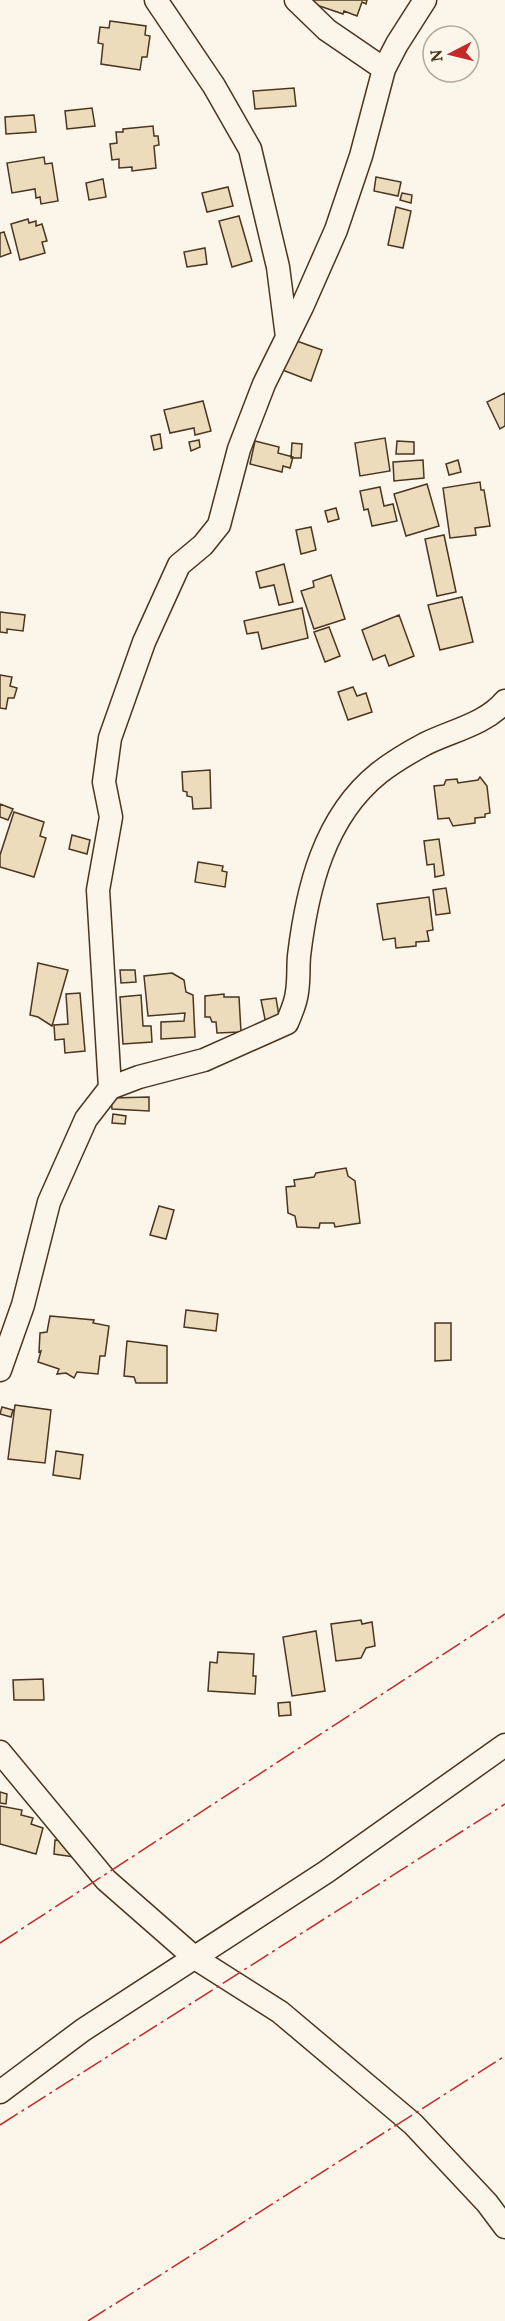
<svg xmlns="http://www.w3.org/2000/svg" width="505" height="2321" font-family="Lora,serif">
  <rect width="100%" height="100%" fill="#fbf6e9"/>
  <path fill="#ecdcbc" stroke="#4a3520" stroke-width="1.5" d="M302 0H367L366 4 362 2 357 16 344 11 343 14Z
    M110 21 146 26 145 35 150 36 147 57H142L140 70 101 64 103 44 98 43 100 27 109 28Z
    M294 88 296 106 255 109 253 91Z
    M92 108 95 126 67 129 65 111Z
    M34 115 36 132 6 134 5 117Z
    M153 126 154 136H158L159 145 154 146 156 168 132 171V167L119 168V159L112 160 110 144 117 143 116 132H123V129Z
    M44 157 45 164 52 163 58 201 41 204 40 197 36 198 35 189 12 193 7 163Z
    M376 177 401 182 398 196 374 191Z
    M103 179 106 197 89 200 86 183Z
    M228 187 233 206 207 212 202 193Z
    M402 193 412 195 411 203 400 200Z
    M396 207 411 211 403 248 388 245Z
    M239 216 252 261 232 267 219 221Z
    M28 219 29 223 36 221V226L42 224 47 241 42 242 45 253 20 260 11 224Z
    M4 232 11 253 0 257V233Z
    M205 248 207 264 187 267 184 252Z
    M291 339 322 350 311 381 280 369Z
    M505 393V426L500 429 487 402Z
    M203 401 211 431 195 435 194 428 170 433 164 410Z
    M160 434 162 448 154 450 151 436Z
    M385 438 390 471 360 476 355 443Z
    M199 440 200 447 191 451 189 442Z
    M255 441 279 447 278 453 293 457 290 468 283 466 282 472 250 464Z
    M397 441 414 442V454H396Z
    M292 443 302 444 301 458H291Z
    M423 460 424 478 394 481 393 462Z
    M458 460 461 472 449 475 446 464Z
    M480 482 481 490H484L490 526 475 528 476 535 450 538 443 488Z
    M427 484 439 526 406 536 394 494Z
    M380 487 384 506 393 504 397 521 372 526 368 509 364 510 360 491Z
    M336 508 339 519 328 522 325 511Z
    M311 527 316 550 301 554 296 530Z
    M444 535 456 592 437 596 425 539Z
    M284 564 293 602 279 605 274 585 260 588 256 572Z
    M331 575 345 619 314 629 301 591 314 587 313 581Z
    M462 597 473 642 440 650 428 605Z
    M302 608 308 638 262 649 258 632 247 634 244 621Z
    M0 612 25 615 23 631 7 629V633L0 632Z
    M399 615 414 656 389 666 385 655 373 660 362 630Z
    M329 627 340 656 325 662 314 632Z
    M0 675 12 677 10 686 17 688 14 698H8L6 709 0 708Z
    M353 687 357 696 366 693 372 712 348 720 338 692Z
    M210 770 211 808 193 809 192 797 187 796V792L183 791 182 772Z
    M480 777 487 786 490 813 485 814V817L475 818V823L453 826 449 818 438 819 434 786 444 785 446 780 457 779 458 783 478 780Z
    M0 804 13 809 8 820 0 817Z
    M14 812 44 822 40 836 46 838 34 877 0 867V855Z
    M72 835 90 840 87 854 69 849Z
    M439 839 444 875 435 877 434 864 427 865 424 841Z
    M198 862 223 866 222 871 227 872 225 887 195 882Z
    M446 888 450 913 436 915 433 890Z
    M429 897 433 930 427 931 429 941 416 942V946L396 948 395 938 383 940 377 904Z
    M38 963 68 970 52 1026 38 1017 30 1015Z
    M120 970H135L136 982 121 983Z
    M172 973 184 980 186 992 193 995 195 1037 161 1039V1022L184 1021 185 1013 148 1016 144 976Z
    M80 993 85 1051 65 1053 64 1039 55 1040 54 1025 68 1024 66 994Z
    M224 994V997H239L241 1032 217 1033 216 1022H212L210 1017H205V996Z
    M141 995 143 1026H151L152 1042 123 1044 120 997Z
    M276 998 280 1022 266 1024 261 1000Z
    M149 1097V1111L112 1109 111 1098Z
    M113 1114 126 1116 125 1124 112 1123Z
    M346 1168 348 1176 355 1181 360 1223 335 1227 334 1223H320L319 1228 297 1227 295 1216 288 1213 286 1187 295 1186 294 1180 314 1177 316 1173Z
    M159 1206 174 1210 166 1239 150 1235Z
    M186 1310 218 1314 216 1331 184 1327Z
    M50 1316 94 1320 93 1323 109 1326 105 1356H100L98 1374 77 1372 74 1378 66 1373 57 1374 59 1369 38 1362 41 1351 39 1352 40 1333 47 1332Z
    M435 1323H451V1360L435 1361Z
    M127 1341 167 1346V1383H136L134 1377 124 1376Z
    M15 1405 51 1410 45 1463 8 1459Z
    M2 1407 13 1410 11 1417 0 1414Z
    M56 1451 83 1455 80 1479 53 1475Z
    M361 1620 362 1624 372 1622 375 1646 366 1648 361 1658 336 1661 331 1624Z
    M316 1631 325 1691 292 1696 283 1637Z
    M218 1652 254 1654 253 1676H256L255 1694 208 1691 210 1662 217 1663Z
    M43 1679 44 1700H14L13 1680Z
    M290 1702 291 1715 279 1716 278 1703Z
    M0 1792 7 1794 6 1804 0 1803Z
    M0 1806 22 1810 21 1815 33 1818 31 1824 43 1828 36 1854 0 1844Z
    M55 1840 75 1842 74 1857 54 1854Z"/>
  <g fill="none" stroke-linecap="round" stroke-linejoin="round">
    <g stroke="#4a3520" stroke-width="25">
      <path id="minor" d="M156 0 214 86 250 149 278 267 287 337
        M296 0 327 30 384 69
        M110 1088 98 890 111 817 104 782 110 738 144 642 179 565 203 545 219 525 239 449 264 384 302 307 336 230 361 156 384 69 397 44 425 0
        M0 1370 23 1305 49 1202 86 1119 110 1088 139 1077 204 1060 287 1023C291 1013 296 1003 297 992 299 980 298 968 299 956 307 889 324 817 379 773 393 762 410 752 425 744 451 731 486 724 505 701
        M0 1752 106 1880 195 1958 280 2012 413 2124 487 2203 505 2227
        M0 2092 83 2030 326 1872 505 1745"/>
    </g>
    <use href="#minor" stroke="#fbf6e9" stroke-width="22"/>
    <path stroke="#c62828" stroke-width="1.5" stroke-dasharray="21 4.5 3 4.5" stroke-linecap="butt" d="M0 1943 505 1614
      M0 2125 505 1804
      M88 2321 505 2056"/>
  </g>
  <g transform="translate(451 54) rotate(263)"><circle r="28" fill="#fbf6e9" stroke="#b4a999" stroke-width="1.5"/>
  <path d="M0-4.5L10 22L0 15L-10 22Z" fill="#c62828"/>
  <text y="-9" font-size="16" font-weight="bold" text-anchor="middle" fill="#4a3520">N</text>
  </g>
</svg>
